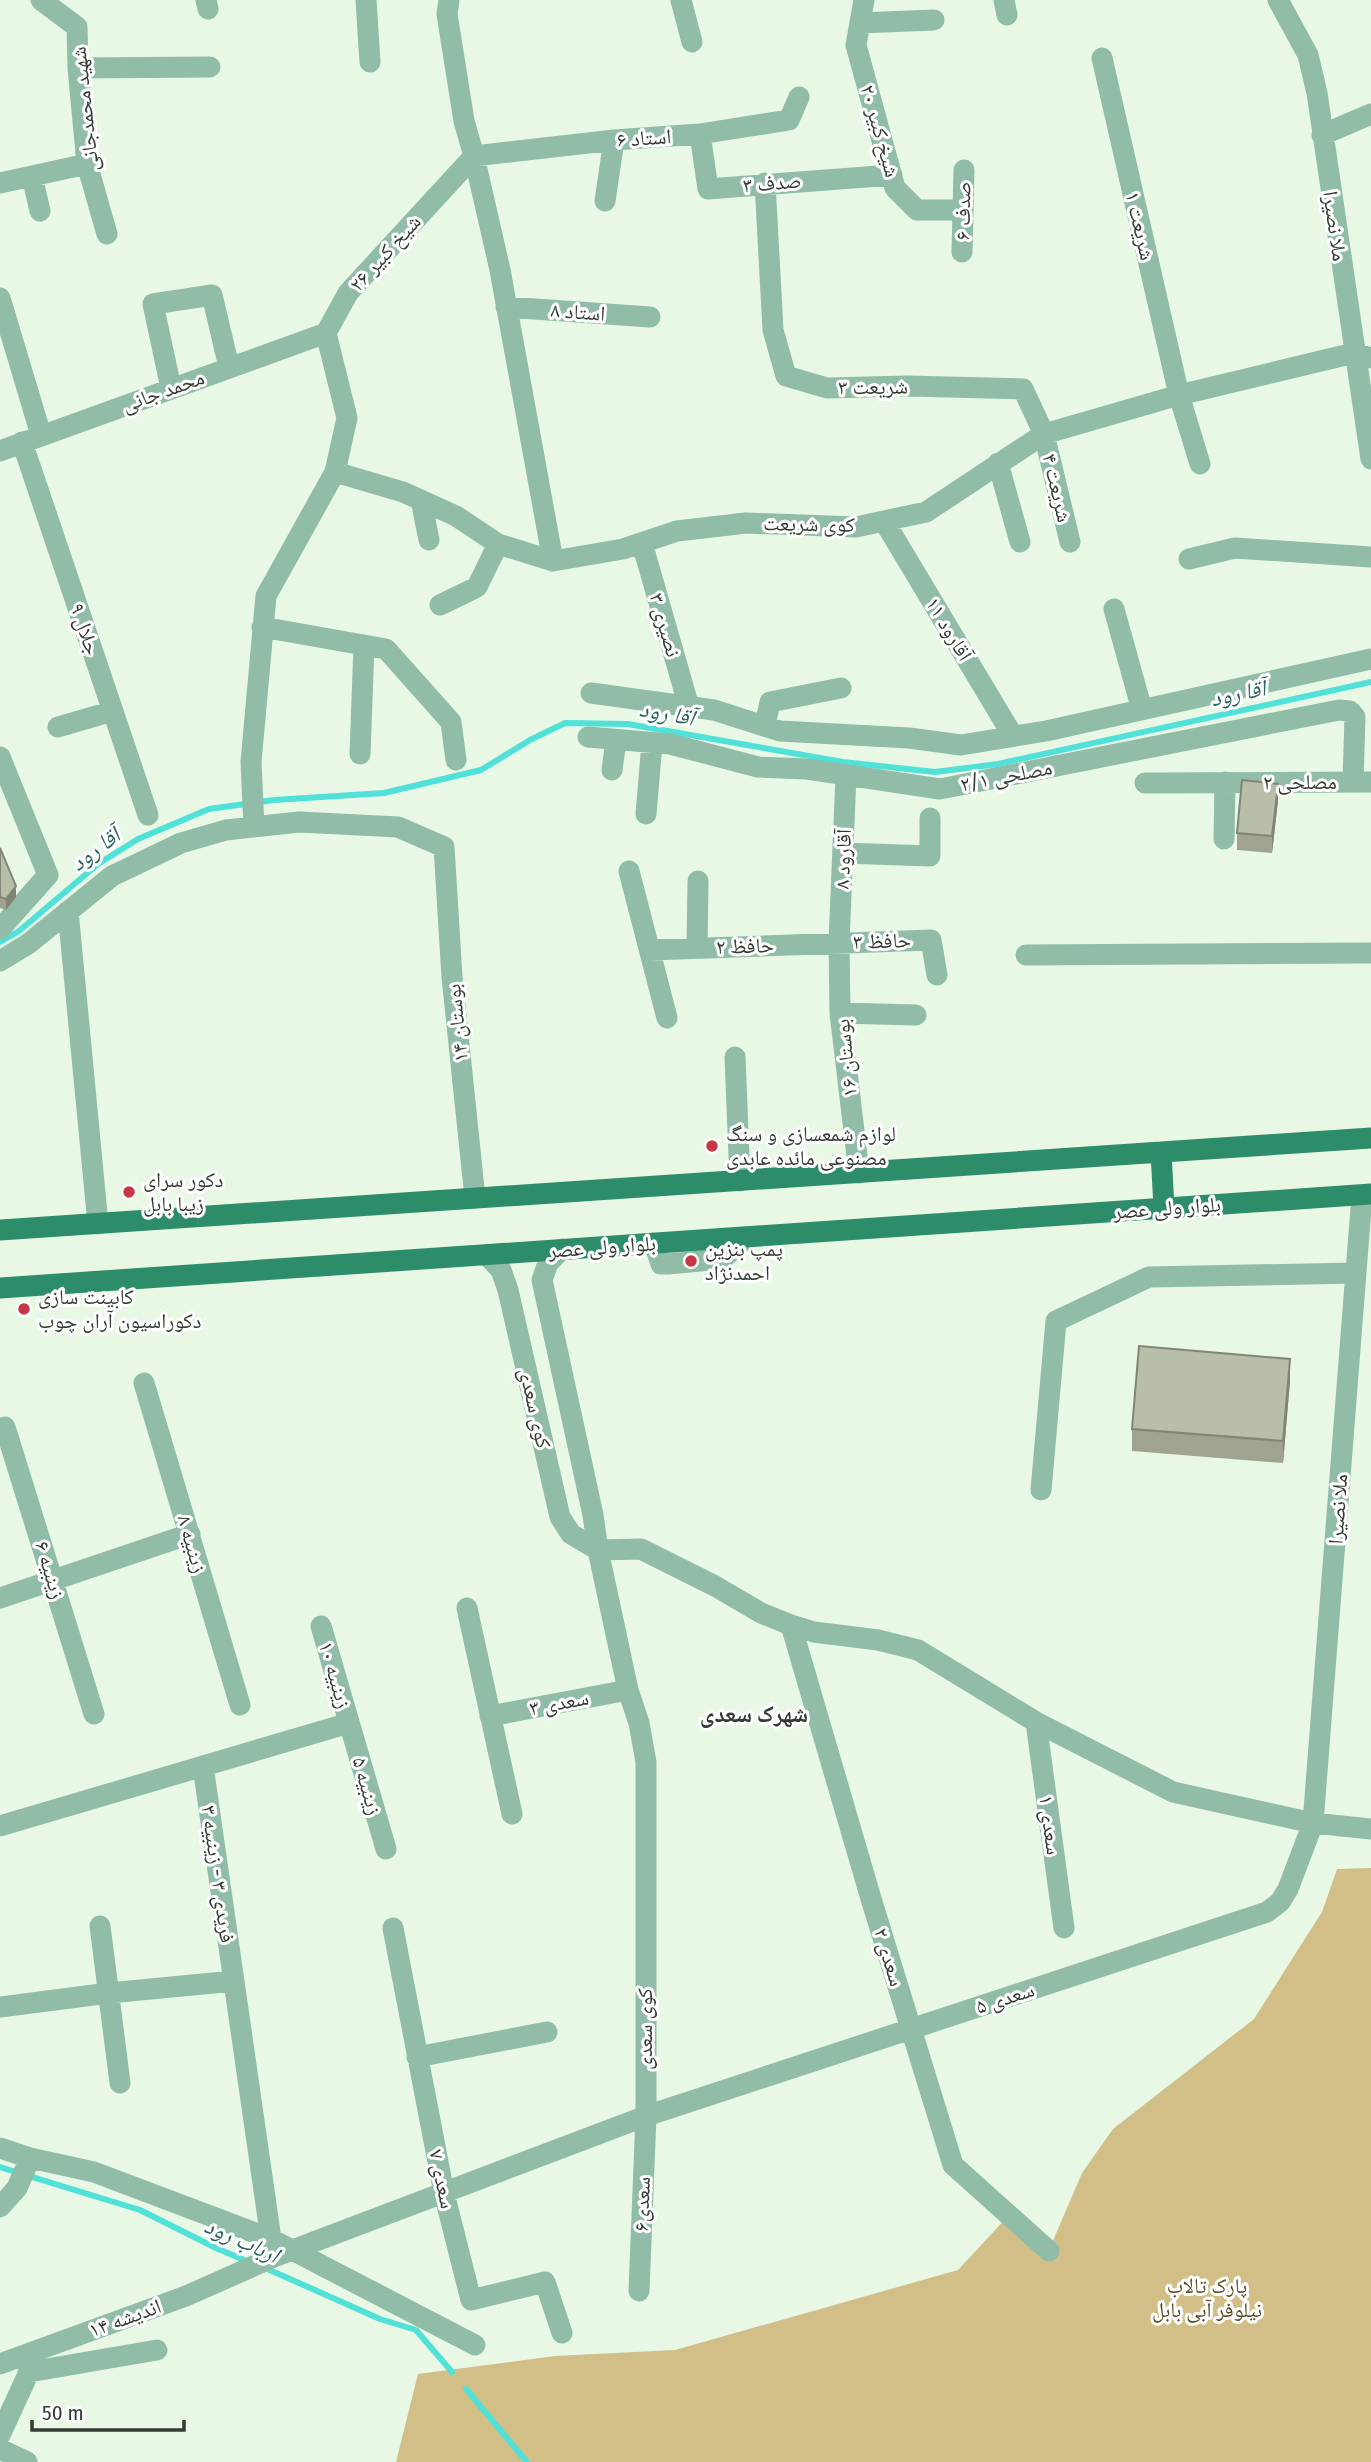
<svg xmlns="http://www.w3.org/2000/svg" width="1371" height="2462" font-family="'Fira Sans Condensed','Noto Naskh Arabic',sans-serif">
  <rect width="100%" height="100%" fill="#e8f8e5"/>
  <path fill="#d1bf87" d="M1371 1868V2462H396L418 2374 555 2356 675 2350 958 2270 1009 2215 1049 2250 1082 2173 1113 2129 1254 2019 1322 1912 1337 1869Z"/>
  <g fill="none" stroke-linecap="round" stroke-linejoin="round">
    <path stroke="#51e1d8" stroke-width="6" d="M0 942 19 931 98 864 138 839 209 809 274 800 384 793 481 770 530 740 565 723 628 724 843 762 935 772 998 764 1371 682
      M0 2167 140 2210 216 2248 249 2262
      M263 2267 380 2319 416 2330 452 2372
      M466 2389 526 2461"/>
    <path stroke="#90bca8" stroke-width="21" d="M41 0 77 27 78 68 87 164 107 234
      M206 0 208 9
      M366 0 370 62
      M681 0 692 42
      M864 0 856 45 895 188 917 210H963
      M1004 0 1007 15
      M1278 0 1308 55 1317 93 1371 459
      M860 23 934 20
      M1102 58 1179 395 1200 464
      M78 68 210 67
      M700 134 708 189 892 175
      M1322 135 1371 114
      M32 176 40 211
      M0 183 87 164
      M765 183 773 330 786 376 827 388 908 386 1023 389 1044 434 1070 542
      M605 201 614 140
      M962 252 964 170
      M0 298 41 435
      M506 307 650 317
      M171 388 153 304 212 295 229 367
      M22 442 148 815
      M0 451 326 333
      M998 463 1020 542
      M335 472 403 492 456 516 498 544 553 561 623 549 677 531 746 523 856 527 926 512 1044 434 1179 395 1354 353 1371 358
      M421 500 429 540
      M884 521 1013 736
      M642 543 689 707
      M1189 559 1235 548 1371 557
      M553 561 500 270 474 156 614 140 700 134 789 120 799 97
      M440 605 477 587 498 544
      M1114 609 1142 710
      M262 627 386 649 451 722 456 760
      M591 693 714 710 780 731 909 738 961 745 1046 731 1371 659
      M765 726 770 702 841 688
      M58 727 113 711
      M588 737 670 744 758 767 807 769 940 789 1339 710 1350 711 1355 717 1353 782
      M360 754 364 645
      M0 757 48 875 0 929
      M612 770 616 740
      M846 775 839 942 840 1013 859 1173
      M1145 783 1371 782
      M646 814 652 743
      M254 827 251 762 266 596 335 472 347 418 326 333 348 293 474 156 464 121 447 14 449 0
      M1224 839 1225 782
      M843 853 930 856V818
      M629 871 667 1018
      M68 911 98 1224
      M697 948 698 881
      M650 950 931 940 937 975
      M1026 955 1371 953
      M0 961 28 944 112 876 181 843 226 830 299 822 398 827 444 847 452 977 475 1198
      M840 1013 916 1015
      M735 1057 740 1181
      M654 1243 661 1264H668L722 1259 747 1237
      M487 1255 501 1270 508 1290 560 1517 571 1534 598 1550 593 1515 542 1280 548 1263 562 1249
      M144 1383 240 1705
      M5 1427 94 1714
      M1041 1490 1056 1321 1149 1277 1356 1273
      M0 1598 190 1534
      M467 1608 512 1814
      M791 1625 872 1902 953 2165 1049 2251
      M321 1626 386 1849
      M490 1716 628 1690
      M1036 1722 1064 1928
      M203 1766 271 2239
      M0 1826 349 1723
      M100 1926 120 2083
      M393 1928 444 2193 471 2300 545 2282 562 2333
      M0 2007 109 1993 234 1981
      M417 2057 547 2032
      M0 2148 30 2158 94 2172 271 2239 475 2345
      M0 2207 17 2188 30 2158
      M639 2291 646 2116V1762L639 1723 628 1690 598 1550 641 1549 715 1586 761 1613 791 1625 814 1632 878 1640 918 1650 1036 1722 1173 1792 1313 1823 1371 1829
      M0 2364 186 2296 274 2257 646 2116 1267 1912 1280 1902 1288 1889 1313 1823 1362 1195
      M0 2435 29 2372 157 2350
      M0 2449 27 2462"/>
    <path stroke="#2d8c6a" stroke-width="21" d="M1161 1152 1164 1208
      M0 1230 1371 1138
      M0 1288 1371 1194"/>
  </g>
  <path fill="#9fa390" d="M1278 801 1272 853 1237 850V833Z
    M0 848 16 897 6 910 0 908Z
    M1290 1381 1283 1463 1132 1451V1429Z"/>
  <path fill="#828576" d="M1278 784V801L1272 853V836Z
    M16 886V897L6 910V899Z
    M1290 1359V1381L1283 1463V1441Z"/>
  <path fill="#b9bea8" stroke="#828576" stroke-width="2" d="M1242 780 1278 784 1272 836 1237 833Z
    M0 848 16 886 6 899 0 897Z
    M1139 1346 1290 1359 1283 1441 1132 1429Z"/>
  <g fill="#c73746" stroke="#fff" stroke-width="2.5">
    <circle cx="712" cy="1146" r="7"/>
    <circle cx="129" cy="1192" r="7"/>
    <circle cx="691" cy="1261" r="7"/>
    <circle cx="24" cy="1309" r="7"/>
  </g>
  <g text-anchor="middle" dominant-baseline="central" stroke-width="6" stroke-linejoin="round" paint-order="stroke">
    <g font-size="21" fill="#343b33" stroke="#fff">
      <text transform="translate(85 109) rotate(-96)">شهید محمدجانی</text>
      <text transform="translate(880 131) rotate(74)">شیخ کبیر ۲۰</text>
      <text transform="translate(644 138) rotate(-4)">استاد ۶</text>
      <text transform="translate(772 183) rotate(-5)">صدف ۳</text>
      <text transform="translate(963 211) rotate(-89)">صدف ۶</text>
      <text transform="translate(1140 226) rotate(77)">شریعت ۱</text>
      <text transform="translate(1335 226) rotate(82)">ملا نصیرا</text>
      <text transform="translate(385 253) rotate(-48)">شیخ کبیر ۲۶</text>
      <text transform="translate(578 312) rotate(4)">استاد ۸</text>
      <text transform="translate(873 387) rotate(-1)">شریعت ۳</text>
      <text transform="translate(163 391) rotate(-20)">محمد جانی</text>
      <text transform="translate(1057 488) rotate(77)">شریعت ۴</text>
      <text transform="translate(809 524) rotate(1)">کوی شریعت</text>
      <text transform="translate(665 625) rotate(74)">نصیری ۳</text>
      <text transform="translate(85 629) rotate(71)">جلال ۹</text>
      <text transform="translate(949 629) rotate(59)">آقارود ۱۱</text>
      <text transform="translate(1006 776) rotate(-11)">مصلحی ۲/۱</text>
      <text x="1300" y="782">مصلحی ۲</text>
      <text transform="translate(843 859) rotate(-88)">آقارود ۸</text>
      <text transform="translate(882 941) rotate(-2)">حافظ ۳</text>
      <text transform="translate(745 946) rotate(-2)">حافظ ۲</text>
      <text transform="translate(457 1023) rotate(-96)">بوستان ۱۴</text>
      <text transform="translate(846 1058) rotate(-96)">بوستان ۱۶</text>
      <text transform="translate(1167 1208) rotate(-4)">بلوار ولی عصر</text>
      <text transform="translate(602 1247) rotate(-4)">بلوار ولی عصر</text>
      <text transform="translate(535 1408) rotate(77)">کوی سعدی</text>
      <text transform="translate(1338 1509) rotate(-86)">ملا نصیرا</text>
      <text transform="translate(192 1544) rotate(74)">زینبیه ۸</text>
      <text transform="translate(50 1570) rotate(73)">زینبیه ۶</text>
      <text transform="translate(335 1675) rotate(74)">زینبیه ۱۰</text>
      <text transform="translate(559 1703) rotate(-11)">سعدی ۳</text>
      <text transform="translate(367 1786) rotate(74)">زینبیه ۵</text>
      <text transform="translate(1050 1825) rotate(82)">سعدی ۱</text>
      <text transform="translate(218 1874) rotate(82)">فریدی ۳ - زینبیه ۳</text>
      <text transform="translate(889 1957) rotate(73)">سعدی ۲</text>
      <text transform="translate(1005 1998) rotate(-18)">سعدی ۵</text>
      <text transform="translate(645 2029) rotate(-90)">کوی سعدی</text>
      <text transform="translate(442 2179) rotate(78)">سعدی ۷</text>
      <text transform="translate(642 2204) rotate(-88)">سعدی۶</text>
      <text transform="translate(125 2318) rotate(-20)">اندیشه ۱۴</text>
    </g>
    <g font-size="21" fill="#343b33" stroke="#fff" text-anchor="start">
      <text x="726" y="1134">لوازم شمعسازی و سنگ<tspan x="726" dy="24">مصنوعی مائده عابدی</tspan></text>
      <text x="143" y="1180">دکور سرای<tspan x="143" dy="24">زیبا بابل</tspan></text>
      <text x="705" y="1249">پمپ بنزین<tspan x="705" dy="24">احمدنژاد</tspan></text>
      <text x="38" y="1297">کابینت سازی<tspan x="38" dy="24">دکوراسیون آران چوب</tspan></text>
    </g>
    <g font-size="21" fill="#5a4d24" stroke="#fff">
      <text x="1207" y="2286">پارک تالاب<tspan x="1207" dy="24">نیلوفر آبی بابل</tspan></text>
    </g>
    <g font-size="23" font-style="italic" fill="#28625e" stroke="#fff">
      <text transform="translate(1238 693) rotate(-12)">آقا رود</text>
      <text transform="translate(667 713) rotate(10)">آقا رود</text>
      <text transform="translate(95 849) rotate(-37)">آقا رود</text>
      <text transform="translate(242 2240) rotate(24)">ارباب رود</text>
    </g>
    <g font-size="23" font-weight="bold" fill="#343b33" stroke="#fff">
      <text x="754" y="1714">شهرک سعدی</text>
    </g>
  </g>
  <path d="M32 2420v10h152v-10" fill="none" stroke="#343b33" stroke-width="3.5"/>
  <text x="42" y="2420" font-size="21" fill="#343b33" stroke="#ffffff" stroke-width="5" paint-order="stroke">50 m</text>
</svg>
